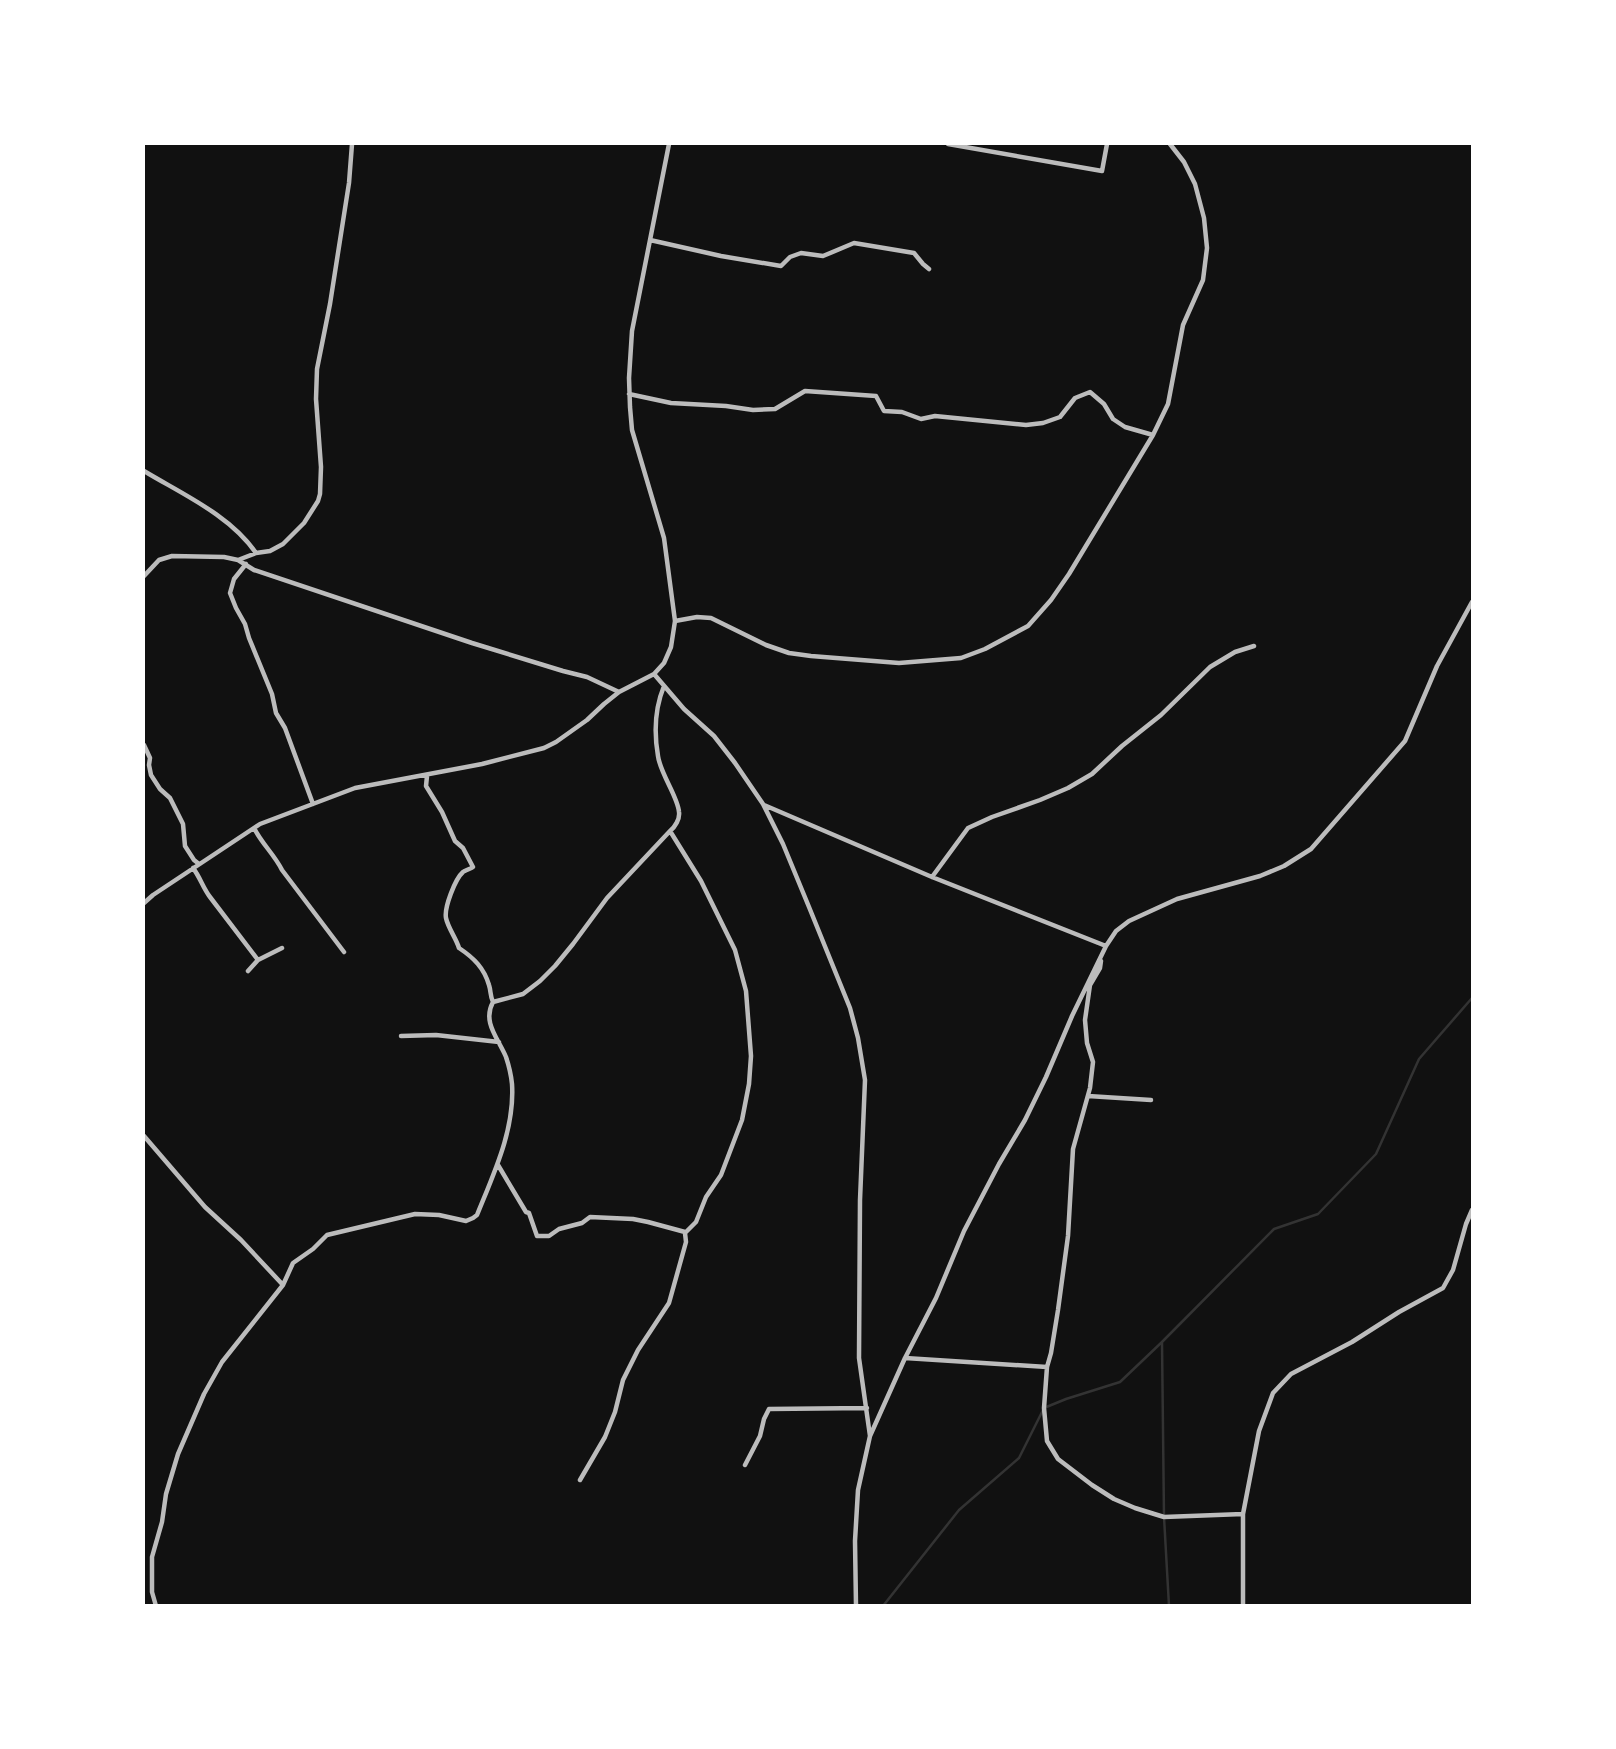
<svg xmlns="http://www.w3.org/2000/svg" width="1616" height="1749" font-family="Montserrat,sans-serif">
  <rect width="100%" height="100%" fill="#111"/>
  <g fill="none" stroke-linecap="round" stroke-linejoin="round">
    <path stroke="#333" stroke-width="2.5" d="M883 1606 959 1510 1019 1458 1044 1408 1066 1399 1120 1382 1162 1342
      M1169 1606 1164 1517 1162 1342 1274 1229 1318 1214 1376 1154 1419 1059 1472 998"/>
    <path stroke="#bcbcbc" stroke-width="4.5" d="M948 144 1102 171 1107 144
      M650 240 721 256 781 266 790 257 801 253 823 256 854 243 914 253 923 264 929 269
      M629 394 671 403 726 406 753 410 775 409 805 391 876 396 884 411 902 412 921 419 935 416 1026 425 1043 423 1060 417 1075 398 1090 392 1104 404 1113 419 1125 427 1153 435
      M144 471C182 494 230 515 256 553
      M238 560 256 553 270 551 283 544 304 523 318 501 320 494 321 467 316 399 317 369 330 304 349 183 352 144
      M246 564 234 579 230 593 236 608 245 624 249 638 272 694 276 713 285 728 313 804
      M144 576 159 560 172 556 224 557 238 560 254 570 472 643 563 671 587 677 619 692 654 674 664 663 671 647 675 621 664 538 632 430 630 407 629 378 632 331 669 144
      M675 621 697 617 711 618 766 645 789 653 811 656 899 663 961 658 985 649 1028 626 1051 600 1069 574 1153 435 1168 404 1183 325 1203 280 1207 248 1204 218 1195 184 1184 162 1170 144
      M654 674 684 709 714 736 735 763 763 804 783 844 809 907 850 1008 858 1038 865 1080 860 1200 859 1358 870 1436 858 1490 855 1541 856 1606
      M144 745 150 758 149 765 151 775 160 789 170 798 183 824 185 846 194 860 199 864
      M427 776 426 786 442 812 455 841 463 848 473 867C472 868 464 871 463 872 455 879 444 908 446 918 448 928 456 938 459 948 474 958 484 968 489 985 491 991 490 996 493 1002
      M764 805 932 877 1106 946
      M254 828C262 844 274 854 282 870L344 952
      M193 868C200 877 203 888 210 897 226 918 242 939 258 960
      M932 877 968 828 992 817 1040 800 1068 788 1092 774 1122 746 1161 715 1210 667 1235 652 1254 646
      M144 903 153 895 260 824 355 788 482 764 544 748 556 742 587 720 604 704 619 692
      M1101 961 1100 968 1090 985 1085 1020 1087 1043 1093 1062 1090 1088 1073 1149 1068 1236 1058 1310 1051 1353 1047 1367 1044 1408 1047 1441 1058 1459 1092 1485 1114 1499 1135 1508 1164 1517 1243 1514
      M248 971 258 960 282 948
      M401 1036 436 1035 499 1042
      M1088 1096 1151 1100
      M144 1136 205 1207 241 1240 283 1285
      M498 1165 526 1212 529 1213 537 1236H549L559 1229 582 1223 590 1217 633 1219 648 1222 685 1232
      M905 1358 1047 1367
      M870 1436 905 1358 936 1298 964 1231 999 1164 1025 1120 1046 1077 1072 1016 1106 946 1116 931 1129 921 1177 899 1260 876 1284 866 1311 849 1405 741 1437 666 1472 602
      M745 1465 760 1436 764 1419 769 1409 867 1408
      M580 1480 605 1437 615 1412 623 1380 638 1350 669 1303 686 1242 685 1233 696 1222 706 1197 721 1175 742 1120 749 1084 751 1056 746 991 735 950 701 881 670 831C675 827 680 819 679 812 678 797 660 773 658 756 654 733 655 708 664 686
      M156 1606 152 1592V1557L162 1522 166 1494 178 1454 204 1394 222 1362 283 1285 293 1263 313 1249 327 1235 415 1214 439 1215 466 1221 473 1218 477 1215C494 1173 515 1129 512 1084 511 1074 509 1066 506 1057 498 1038 482 1022 493 1002L523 994 540 981 555 966 573 944 607 898 670 831
      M1243 1606V1514L1259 1431 1273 1393 1291 1374 1352 1342 1399 1312 1443 1288 1453 1270 1466 1224 1472 1210"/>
  </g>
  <rect width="1616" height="1749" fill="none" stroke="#ffffff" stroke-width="290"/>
</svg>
